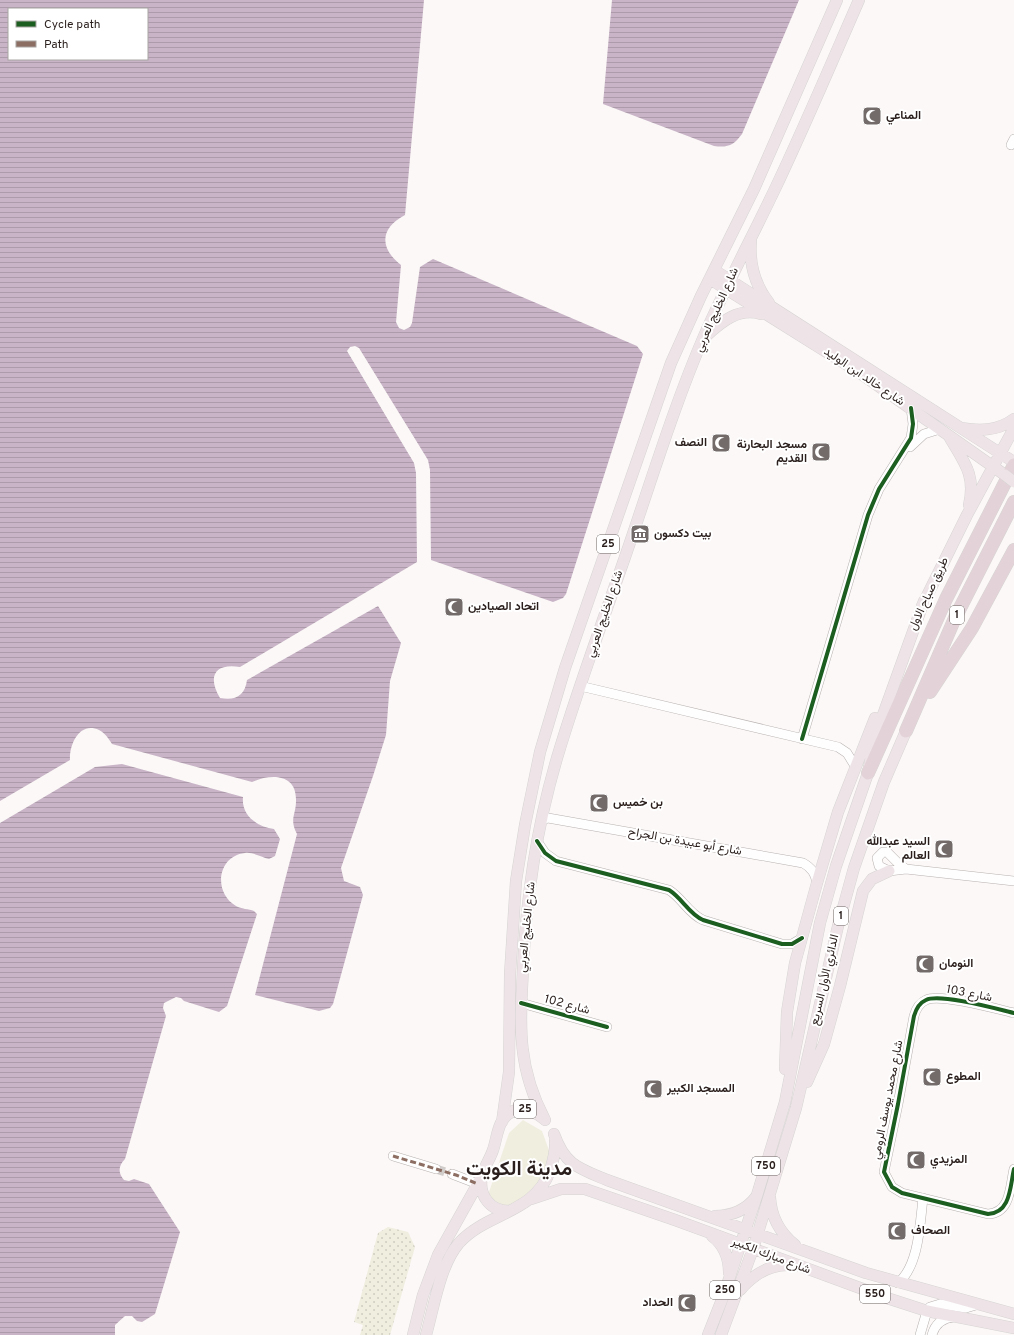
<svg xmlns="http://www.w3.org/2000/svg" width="1014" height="1335" font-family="Overpass,Vazirmatn,sans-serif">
  <defs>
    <pattern id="grass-dots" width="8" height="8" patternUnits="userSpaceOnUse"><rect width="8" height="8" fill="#f0eedf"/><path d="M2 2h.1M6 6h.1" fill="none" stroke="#ceccbf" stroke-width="1.8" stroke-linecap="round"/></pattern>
    <pattern id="water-rules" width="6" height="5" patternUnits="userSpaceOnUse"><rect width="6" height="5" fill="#c9b4c7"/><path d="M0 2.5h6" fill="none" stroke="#ad9aaa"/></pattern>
  </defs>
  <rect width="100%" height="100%" fill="#fbf8f7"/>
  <path fill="url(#grass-dots)" d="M388 1227 408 1232 415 1247 390 1335H360L363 1325 354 1322 378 1233Z"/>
  <path fill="#f0eedf" d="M523 1120 542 1131 550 1153 543 1176 531 1198 509 1210 487 1198 509 1133Z"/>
  <path fill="url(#water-rules)" fill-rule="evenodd" d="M0 0H424L405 215C380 228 379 248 401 265L396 322 399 328 404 330 410 327 412 323 420 267 433 259 637 346 643 354 566 594 563 598 553 602 431 560 430 470 428 460 359 348 355 346 350 347 347 351 414 463 416 473 417 562 240 667C215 663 207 676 220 698 235 701 245 696 247 680L378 606 401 643 390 681 386 735 373 776 341 868 344 881 360 887 363 895 333 1004 330 1008 319 1011 255 995 297 834C289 819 296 815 296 801 297 773 270 774 252 782L112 744C109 739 105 733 99 730 80 721 69 744 70 760L0 801ZM9 9H147V59H9Z
    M612 0H799L742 134C734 145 728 148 714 146L603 104Z
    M122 764 243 797C241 816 258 827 274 829L280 839 275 856 269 859C261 857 253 852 245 853 217 856 213 893 236 906 241 909 249 909 254 911L257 914 227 1006 219 1012 184 1001 181 998 176 997 164 1003 163 1008 166 1016 125 1159C118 1166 118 1173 124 1180L129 1181 134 1179 149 1184 180 1232 155 1314 142 1322 137 1321 132 1316H125L115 1325V1335H0V823L95 767Z"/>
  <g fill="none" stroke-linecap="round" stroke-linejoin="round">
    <path stroke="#d1cdcb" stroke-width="9" stroke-dasharray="9 4.5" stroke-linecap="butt" d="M436 1169 452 1174"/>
    <g stroke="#b8b2b0" stroke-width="10">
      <path id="minor" d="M1011 145 1014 139
        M910 447 924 434 940 429
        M580 686 838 747 847 753 855 766
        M802 739 868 515 879 489 911 438 913 424 911 408
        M542 820 548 818 803 863C812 868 815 873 817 883
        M537 841 545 853 556 861 669 890C682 898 689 914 703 920L782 944H792L802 938
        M906 869 899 864 887 852H883L877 858 879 866 889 871 906 869 1014 881
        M521 1003 607 1027
        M1014 1013C997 1009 940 993 926 1000 919 1003 916 1009 914 1016L898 1104 884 1172 892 1187 902 1193 988 1214C1011 1213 1010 1186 1014 1169
        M393 1156 436 1169
        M452 1174 478 1184
        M898 1283C919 1266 920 1223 923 1198
        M920 1335 927 1311 930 1307 940 1304 966 1308 976 1305
        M932 1335C935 1324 942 1318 954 1317"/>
    </g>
    <g stroke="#d7d4d3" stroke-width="12">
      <path id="major" d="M751 240C749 263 755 285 769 303
        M714 270 1014 462
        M710 279 860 373 1005 475
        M706 336C721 322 739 307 761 314
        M961 428C980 431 998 431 1014 419
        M950 438C964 462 976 475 969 505
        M922 606 967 515 1014 428
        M785 1069 787 1012 795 963 817 883 838 812 875 718
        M807 1082 824 1044 840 986 863 891 872 879 889 871
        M545 1120C517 1067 520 1027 523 969 526 898 537 826 557 758 577 691 601 626 624 560 650 485 673 408 704 336 726 286 751 239 774 191 804 128 831 64 859 0
        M502 1122 509 1072 510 974 516 881 525 825 540 752 565 668 671 363 701 296 754 189 837 0
        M554 1134C565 1165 578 1168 607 1180L866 1273 1014 1314
        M770 1197C771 1216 780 1233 795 1245
        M531 1199 561 1189H585L675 1220 890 1299 927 1311 1014 1328
        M509 1211C490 1211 478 1195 482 1176 484 1167 490 1159 493 1150 496 1142 497 1129 502 1121 513 1104 531 1108 544 1119
        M715 1216C731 1216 746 1210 756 1197
        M712 1236C724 1245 729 1258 729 1273
        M740 1290C753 1275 770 1264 790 1265
        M413 1335 423 1295 438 1255 481 1178
        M426 1335C434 1307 440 1265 459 1243 487 1212 534 1214 550 1171 553 1161 556 1151 555 1141
        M708 1335 723 1297 757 1195 785 1102 820 923 836 866 868 773 875 737 924 601
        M721 1335 753 1249 796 1108 838 926 854 868 884 782 906 731"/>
    </g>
    <g stroke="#d7d4d3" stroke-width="14">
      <path id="highway" d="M930 692 972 628 1014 550
        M906 731 955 618 1014 502
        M868 773 946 599 1014 465"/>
    </g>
    <use href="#minor" stroke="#fefefe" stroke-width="9"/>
    <use href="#major" stroke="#eee4e8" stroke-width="11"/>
    <use href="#highway" stroke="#e3d3d8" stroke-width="13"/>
    <g stroke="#d7d4d3" stroke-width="12" stroke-linecap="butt">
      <path id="major-bridge" d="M1005 475 1014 482"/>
    </g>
    <use href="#major-bridge" stroke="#eee4e8" stroke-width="11"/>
    <path stroke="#8d6e63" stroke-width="3" stroke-dasharray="6 3" stroke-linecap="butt" d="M393 1156 456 1175 478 1184"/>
    <g stroke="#fff" stroke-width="6">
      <path id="cycleway" d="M802 739 868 515 879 489 911 438 913 424 911 408
        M537 841 545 853 556 861 669 890C682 898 689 914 703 920L782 944H792L802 938
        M521 1003 607 1027
        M1014 1013C997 1009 940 993 926 1000 919 1003 916 1009 914 1016L898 1104 884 1172 892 1187 902 1193 988 1214C1011 1213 1010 1186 1014 1169"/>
    </g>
    <use href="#cycleway" stroke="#1b5e20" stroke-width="4"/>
  </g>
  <defs>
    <g id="mosque-square" transform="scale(1)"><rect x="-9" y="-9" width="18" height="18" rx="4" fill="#736b69" stroke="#fff"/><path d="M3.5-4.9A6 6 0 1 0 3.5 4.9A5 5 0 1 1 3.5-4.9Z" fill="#fff"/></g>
    <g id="museum-square" transform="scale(1)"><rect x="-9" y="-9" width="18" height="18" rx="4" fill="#736b69" stroke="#fff"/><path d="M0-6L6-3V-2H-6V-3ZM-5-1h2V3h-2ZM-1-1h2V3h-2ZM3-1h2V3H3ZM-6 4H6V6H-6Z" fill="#fff"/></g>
  </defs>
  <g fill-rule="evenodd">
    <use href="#mosque-square" x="872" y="116"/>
    <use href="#mosque-square" x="721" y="443"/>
    <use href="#mosque-square" x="821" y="452"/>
    <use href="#museum-square" x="640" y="534"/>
    <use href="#mosque-square" x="454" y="607"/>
    <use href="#mosque-square" x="599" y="803"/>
    <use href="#mosque-square" x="944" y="849"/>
    <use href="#mosque-square" x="925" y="964"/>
    <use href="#mosque-square" x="932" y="1077"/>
    <use href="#mosque-square" x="653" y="1089"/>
    <use href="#mosque-square" x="916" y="1160"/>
    <use href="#mosque-square" x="897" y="1231"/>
    <use href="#mosque-square" x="687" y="1303"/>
  </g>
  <g text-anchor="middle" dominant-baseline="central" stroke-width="4" stroke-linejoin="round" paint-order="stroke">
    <g fill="#fff" stroke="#6a6260" stroke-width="1">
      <rect x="597" y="535" width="22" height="18" rx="3"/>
      <rect x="950" y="606" width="14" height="18" rx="3"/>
      <rect x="834" y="907" width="14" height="18" rx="3"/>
      <rect x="514" y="1100" width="22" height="18" rx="3"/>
      <rect x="752" y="1157" width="28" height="18" rx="3"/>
      <rect x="710" y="1281" width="30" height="18" rx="3"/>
      <rect x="860" y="1285" width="30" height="18" rx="3"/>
    </g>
    <g font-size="11" font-weight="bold" fill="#2a1f1c">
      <text x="608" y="544">25</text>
      <text x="957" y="615">1</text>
      <text x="841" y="916">1</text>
      <text x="525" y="1109">25</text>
      <text x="766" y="1166">750</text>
      <text x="725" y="1290">250</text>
      <text x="875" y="1294">550</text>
    </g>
    <g font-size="12" font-weight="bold" fill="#2a1f1c" stroke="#fff" text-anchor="start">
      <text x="886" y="116">المناعي</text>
      <text x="707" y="443" text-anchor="end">النصف</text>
      <text x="807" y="445" text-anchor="end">مسجد البحارنة<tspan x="807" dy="14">القديم</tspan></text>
      <text x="654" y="534">بيت دكسون</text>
      <text x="468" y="607">اتحاد الصيادين</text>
      <text x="613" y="803">بن خميس</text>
      <text x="930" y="842" text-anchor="end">السيد عبدالله<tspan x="930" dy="14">العالم</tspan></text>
      <text x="939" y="964">النومان</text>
      <text x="946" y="1077">المطوع</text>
      <text x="667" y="1089">المسجد الكبير</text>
      <text x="930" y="1160">المزيدي</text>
      <text x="911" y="1231">الصحاف</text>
      <text x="673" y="1303" text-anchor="end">الحداد</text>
    </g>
    <g font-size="12" fill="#2a1f1c" stroke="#fff">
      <text transform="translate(717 310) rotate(-66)">شارع الخليج العربي</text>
      <text transform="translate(864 377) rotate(34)">شارع خالد ابن الوليد</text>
      <text transform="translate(929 594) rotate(-65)">طريق صباح الاول</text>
      <text transform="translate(605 614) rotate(-71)">شارع الخليج العربي</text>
      <text transform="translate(685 842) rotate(10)">شارع أبو عبيدة بن الجراح</text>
      <text transform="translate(527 927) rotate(-84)">شارع الخليج العربي</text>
      <text transform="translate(825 980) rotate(-77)">الدائري الأول السريع</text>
      <text transform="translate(969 994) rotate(11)">شارع 103</text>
      <text transform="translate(567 1005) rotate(15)">شارع 102</text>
      <text transform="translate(888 1100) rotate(-79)">شارع محمد يوسف الرومي</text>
      <text transform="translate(771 1256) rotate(21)">شارع مبارك الكبير</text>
    </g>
    <g font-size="20" font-weight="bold" fill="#2a1f1c" stroke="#fff">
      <text x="519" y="1170">مدينة الكويت</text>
    </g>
  </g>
  <rect x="8" y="8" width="140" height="52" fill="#ffffff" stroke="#aaa5a4"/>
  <rect x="16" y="21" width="20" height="6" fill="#1b5e20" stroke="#aaa5a4"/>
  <text x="44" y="28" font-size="12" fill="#2a1f1c">Cycle path</text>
  <rect x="16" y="41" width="20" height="6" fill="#8d6e63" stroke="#aaa5a4"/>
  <text x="44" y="48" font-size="12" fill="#2a1f1c">Path</text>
</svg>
